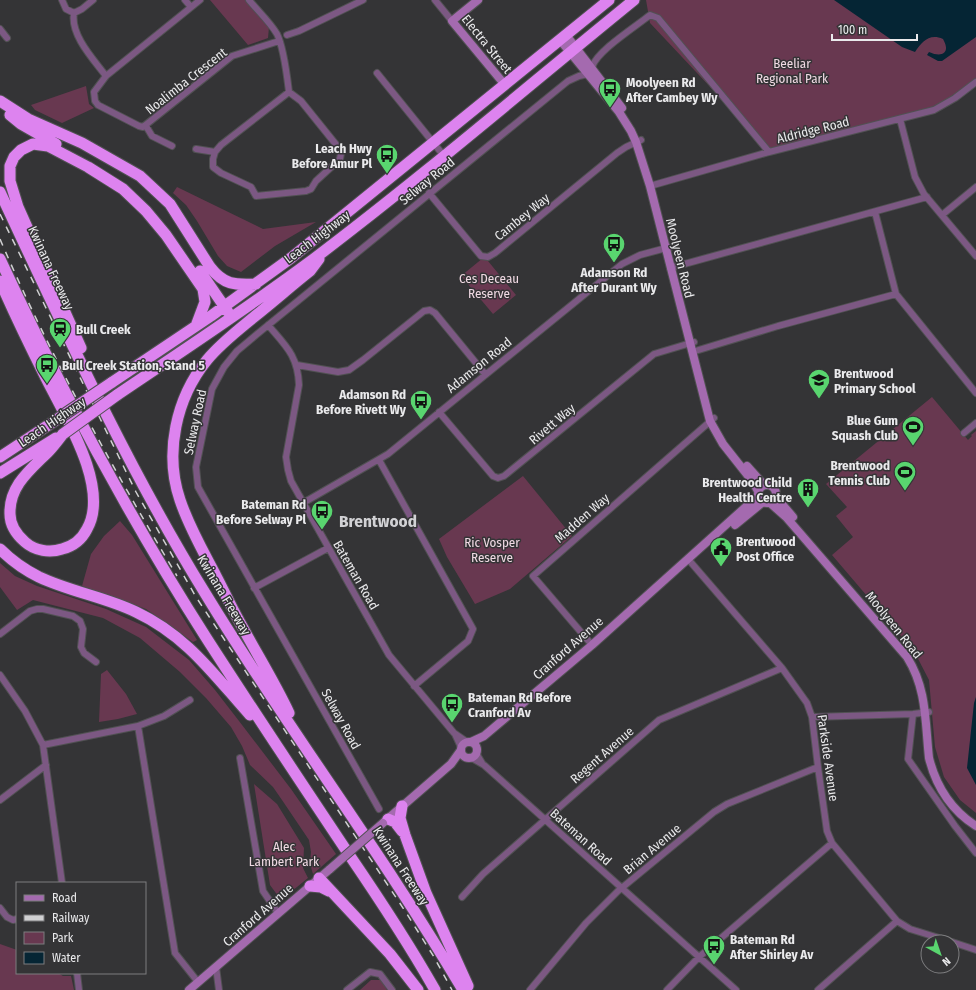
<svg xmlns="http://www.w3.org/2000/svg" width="976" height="990" font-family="'Fira Sans Condensed',sans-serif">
  <rect width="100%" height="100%" fill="#343436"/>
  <path fill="#683850" d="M210 0H246L269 27 268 38 248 45Z
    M646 0H976V78L954 96 932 107 773 149 769 147 761 141 650 23Z
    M86 86 89 104 94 108 62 123 35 110 31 105Z
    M177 187 263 229 316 222 275 246 241 272 227 266 218 256 197 221 186 205 173 193Z
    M483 258 488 261 516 295 493 314 461 276Z
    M932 397 968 440 972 436 971 435 976 431V813L960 800 944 777 935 747 929 680 914 651 832 555 853 537 836 516 847 507 826 484Z
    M523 476 572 536 510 589 475 604 447 557 439 539Z
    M120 521 132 535 197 640 193 642 146 609 82 586 91 554 104 536Z
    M0 563 15 576 37 586 106 609 146 627 189 660 215 690 239 721 291 789 336 854 313 874 310 864 311 852 309 840 282 800 273 787 250 765 242 746 231 727 206 698 180 672 140 638 103 618 33 600 17 610 0 587Z
    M107 670 126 694 137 714 118 719 99 722 101 674Z
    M254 784 277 804 304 848 303 868 308 878 281 900 270 885Z
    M0 944 17 950V973H58L63 976H71L74 990H0Z
    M371 980H381L387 990H360Z"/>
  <path fill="#052534" d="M834 0H976V37L942 61H938L927 55 929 52C942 58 951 53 943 39 929 33 922 42 915 52L902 47Z
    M976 697V785L967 768 974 703Z"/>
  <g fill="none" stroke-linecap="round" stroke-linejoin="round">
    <g stroke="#515153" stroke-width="8">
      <path id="street" d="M62 0 66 9 74 13
        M93 0 82 9 74 13C70 35 94 60 106 76
        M185 0 191 7
        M200 0 106 76 94 92 95 101 98 105 139 126 143 127 232 56 279 41
        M249 0C258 11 270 22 277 34 284 48 287 76 289 92
        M435 0 452 21
        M0 29 7 38
        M287 35 299 31 363 0
        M592 67C597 51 635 27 650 15L658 18 769 152
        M377 73 444 156
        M289 92 301 101 338 147 341 153 340 159 316 181 311 189 306 191 256 196 251 187 221 173 213 167V159L215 152 221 145Z
        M900 119 915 177 924 194 976 256
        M146 126 152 136 172 146
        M196 149 215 152
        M650 186 769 152 934 110 955 98 976 82
        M429 193 481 256 488 257 495 253 617 153 626 147 641 140
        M875 212 896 294 976 393
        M942 215 976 187
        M670 268 927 197
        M268 325C286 346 298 356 299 385L286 457 288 470 291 481 389 655 454 733 467 742
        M692 352 778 326 896 294
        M297 365 338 372 349 370 363 360 424 311 430 310 435 313 485 374
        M439 412 493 476 498 478 504 476 654 354 694 342
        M964 433 976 423
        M379 460 473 629 468 641 414 686
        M303 503 388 454 622 264 640 255 670 247
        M688 559 782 668 807 703 812 717 818 767 827 831 832 843 897 921 910 929 952 942
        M254 588 328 548
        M0 634 30 611 37 609H43L73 616 80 621 83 629 81 647 84 653 96 662
        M592 645 533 576 714 418
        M0 675 25 711 43 745 62 883
        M913 714 908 759 955 826 976 853
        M812 717 913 714 929 712
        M138 726 175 953 198 982
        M455 734 461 747
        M43 745 138 726 164 716 190 700
        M476 753 482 763
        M470 757 484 765 736 990
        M240 758 263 891 278 913
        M0 800 46 765
        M379 809 198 487 196 467 212 389 224 367 237 351 256 335 568 81 579 76 588 74
        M462 897 483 874 659 720 782 668
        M0 908 7 917 13 920 17 919
        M952 942 976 950
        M216 967 219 990
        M77 973 79 990
        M347 990 370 972 380 974 392 990
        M530 990 586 923 618 891 714 812 727 804 818 767
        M667 990 699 957 832 843
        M818 990 897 921"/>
    </g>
    <g stroke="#515153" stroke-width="10">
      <path id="secondary" d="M478 0 452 21 505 85
        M566 35 622 108
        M560 40 619 112 631 131 636 142 650 186 710 421 723 444 753 482 758 491
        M747 466 764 485
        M758 494a9 9 0 1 1 18 0a9 9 0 1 1-18 0Z
        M775 496 793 517
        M769 502 786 517 907 657C927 689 925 721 929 758 936 786 951 810 976 826
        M735 525 763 502
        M471 742 484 736 592 645 758 496
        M461 750a8 8 0 1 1 16 0a8 8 0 1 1-16 0Z
        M384 822 451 764 461 750
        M189 990 330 869"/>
    </g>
    <g stroke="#515153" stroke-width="13">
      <path id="highway" d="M0 101 28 119 82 143 140 176 170 204 210 267C224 285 234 285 256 284
        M10 115 21 124 56 144
        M0 192C64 328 126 465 205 593 287 728 383 854 463 990
        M0 259C61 390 129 517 207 639 254 712 302 784 350 856 380 900 409 944 435 990
        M200 271 228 312
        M0 281C14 313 29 344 44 374 63 413 111 487 87 529 82 539 74 546 62 549 50 553 35 551 25 542 17 535 10 526 10 514 9 486 30 470 48 452 53 447 58 440 63 434
        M81 348 18 207 10 181V166L14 157 21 150 33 144 48 146 88 167 123 189 146 211 166 235 203 289 205 302 196 326
        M111 383 211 316 291 258 609 0
        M117 395C182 351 248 308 311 261 421 178 527 87 634 0
        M0 457 56 420
        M0 473 56 438
        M0 549C12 561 25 570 39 577 71 592 105 597 136 612 187 636 214 675 250 715
        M289 713C275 683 258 656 243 628 233 611 225 593 216 576 203 551 189 527 180 500 164 453 176 398 207 360 220 344 237 331 254 317 273 302 291 286 310 271L319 259
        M402 806 400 818 405 835 426 893 468 986
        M388 819 395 822 402 831
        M319 878 390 954 418 990
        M310 886 321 887 329 891"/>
    </g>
    <use href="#street" stroke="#7c5883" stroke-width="6"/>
    <use href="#secondary" stroke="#a46aaf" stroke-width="8"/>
    <use href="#highway" stroke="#dd83ef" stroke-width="11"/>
    <path stroke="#d0d0d2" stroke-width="1.5" stroke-dasharray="7 7" stroke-linecap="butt" d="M0 214 136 492 196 597 405 911 434 957 452 990
      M0 239C50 356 112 467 177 576"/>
    <g stroke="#515153" stroke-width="10" stroke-linecap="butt">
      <path id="secondary-bridge" d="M330 869 383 823"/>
    </g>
    <g stroke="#515153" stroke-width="13" stroke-linecap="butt">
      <path id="highway-bridge" d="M56 420 111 383
        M63 434 117 395"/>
    </g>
    <use href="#secondary-bridge" stroke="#a46aaf" stroke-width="8"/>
    <use href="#highway-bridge" stroke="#dd83ef" stroke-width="11"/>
  </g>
  <defs>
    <g id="bus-pin" transform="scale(1.15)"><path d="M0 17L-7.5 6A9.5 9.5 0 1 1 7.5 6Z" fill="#59d56f" stroke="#343436"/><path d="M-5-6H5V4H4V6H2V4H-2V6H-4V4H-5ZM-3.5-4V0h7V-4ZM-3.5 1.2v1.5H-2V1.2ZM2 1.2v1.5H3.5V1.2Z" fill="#111"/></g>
    <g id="station-pin" transform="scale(1.15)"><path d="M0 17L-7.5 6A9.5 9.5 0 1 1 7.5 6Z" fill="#59d56f" stroke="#343436"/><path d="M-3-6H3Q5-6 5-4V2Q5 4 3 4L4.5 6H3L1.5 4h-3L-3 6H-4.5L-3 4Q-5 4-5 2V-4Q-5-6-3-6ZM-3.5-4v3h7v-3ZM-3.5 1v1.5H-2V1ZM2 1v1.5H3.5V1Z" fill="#111"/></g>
    <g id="school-pin" transform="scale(1.15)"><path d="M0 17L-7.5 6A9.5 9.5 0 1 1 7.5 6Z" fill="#59d56f" stroke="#343436"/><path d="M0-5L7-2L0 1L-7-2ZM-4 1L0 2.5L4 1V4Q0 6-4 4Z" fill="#111"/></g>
    <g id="stadium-pin" transform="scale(1.15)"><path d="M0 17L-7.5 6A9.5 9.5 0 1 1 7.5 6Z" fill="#59d56f" stroke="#343436"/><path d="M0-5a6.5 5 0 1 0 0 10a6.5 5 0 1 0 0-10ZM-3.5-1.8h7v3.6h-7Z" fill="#111"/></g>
    <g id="building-pin" transform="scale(1.15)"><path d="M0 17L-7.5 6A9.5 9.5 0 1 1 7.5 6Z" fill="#59d56f" stroke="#343436"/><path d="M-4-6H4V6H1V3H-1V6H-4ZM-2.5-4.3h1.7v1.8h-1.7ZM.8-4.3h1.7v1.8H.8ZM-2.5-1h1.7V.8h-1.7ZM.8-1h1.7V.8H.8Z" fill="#111"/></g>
    <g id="civic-pin" transform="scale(1.15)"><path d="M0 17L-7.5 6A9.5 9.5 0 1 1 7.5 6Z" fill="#59d56f" stroke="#343436"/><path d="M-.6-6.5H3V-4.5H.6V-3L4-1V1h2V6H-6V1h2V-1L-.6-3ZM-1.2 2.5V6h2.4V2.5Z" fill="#111"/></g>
  </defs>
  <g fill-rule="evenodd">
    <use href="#bus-pin" x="610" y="89"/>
    <use href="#bus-pin" x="387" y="155"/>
    <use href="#bus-pin" x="614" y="244"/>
    <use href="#station-pin" x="60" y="329"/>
    <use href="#bus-pin" x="47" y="365"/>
    <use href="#school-pin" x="819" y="380"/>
    <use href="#bus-pin" x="421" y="401"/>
    <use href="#stadium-pin" x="913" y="427"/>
    <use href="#stadium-pin" x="905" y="472"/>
    <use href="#building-pin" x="808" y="489"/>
    <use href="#bus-pin" x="322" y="511"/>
    <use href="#civic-pin" x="721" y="548"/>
    <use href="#bus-pin" x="452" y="704"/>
    <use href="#bus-pin" x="714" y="946"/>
  </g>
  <g text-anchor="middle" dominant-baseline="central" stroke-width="3" stroke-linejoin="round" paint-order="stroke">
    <g font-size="13" fill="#eaeaec" stroke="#343436">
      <text transform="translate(487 44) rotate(51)">Electra Street</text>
      <text transform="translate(186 81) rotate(-38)">Noalimba Crescent</text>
      <text transform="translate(813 130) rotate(-14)">Aldridge Road</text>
      <text transform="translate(427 181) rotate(-39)">Selway Road</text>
      <text transform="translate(522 217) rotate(-39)">Cambey Way</text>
      <text transform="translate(317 237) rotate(-37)">Leach Highway</text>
      <text transform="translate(680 258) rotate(76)">Moolyeen Road</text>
      <text transform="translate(51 268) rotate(65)">Kwinana Freeway</text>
      <text transform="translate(479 365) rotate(-39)">Adamson Road</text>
      <text transform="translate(52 422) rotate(-34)">Leach Highway</text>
      <text transform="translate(195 422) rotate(-78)">Selway Road</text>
      <text transform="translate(552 424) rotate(-40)">Rivett Way</text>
      <text transform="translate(582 518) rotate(-41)">Madden Way</text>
      <text transform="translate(356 575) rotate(60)">Bateman Road</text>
      <text transform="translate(224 595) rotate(59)">Kwinana Freeway</text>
      <text transform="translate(894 625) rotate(51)">Moolyeen Road</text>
      <text transform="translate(568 648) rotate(-41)">Cranford Avenue</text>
      <text transform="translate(341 719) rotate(61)">Selway Road</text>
      <text transform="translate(602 755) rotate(-41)">Regent Avenue</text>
      <text transform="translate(828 758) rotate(82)">Parkside Avenue</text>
      <text transform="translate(581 837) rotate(42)">Bateman Road</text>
      <text transform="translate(652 849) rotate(-40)">Brian Avenue</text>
      <text transform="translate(401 866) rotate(57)">Kwinana Freeway</text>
      <text transform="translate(258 915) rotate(-41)">Cranford Avenue</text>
    </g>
    <g font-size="13" fill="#f0d9e3" stroke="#343436">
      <text x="792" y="63">Beeliar<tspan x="792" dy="15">Regional Park</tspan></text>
      <text x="489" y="278">Ces Deceau<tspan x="489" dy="15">Reserve</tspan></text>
      <text x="492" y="542">Ric Vosper<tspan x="492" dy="15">Reserve</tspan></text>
      <text x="284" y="846">Alec<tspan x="284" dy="15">Lambert Park</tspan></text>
    </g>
    <g font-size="13" font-weight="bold" fill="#eaeaec" stroke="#343436" text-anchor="start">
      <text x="626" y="82">Moolyeen Rd<tspan x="626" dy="15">After Cambey Wy</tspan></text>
      <text x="372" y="148" text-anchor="end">Leach Hwy<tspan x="372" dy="15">Before Amur Pl</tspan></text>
      <text x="614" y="272" text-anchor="middle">Adamson Rd<tspan x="614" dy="15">After Durant Wy</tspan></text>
      <text x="76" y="329">Bull Creek</text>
      <text x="62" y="365">Bull Creek Station, Stand 5</text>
      <text x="834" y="373">Brentwood<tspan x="834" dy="15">Primary School</tspan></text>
      <text x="406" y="394" text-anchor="end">Adamson Rd<tspan x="406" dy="15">Before Rivett Wy</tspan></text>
      <text x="898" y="420" text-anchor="end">Blue Gum<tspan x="898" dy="15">Squash Club</tspan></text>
      <text x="890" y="465" text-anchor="end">Brentwood<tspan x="890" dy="15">Tennis Club</tspan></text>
      <text x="792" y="482" text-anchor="end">Brentwood Child<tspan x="792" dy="15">Health Centre</tspan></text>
      <text x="306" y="504" text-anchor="end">Bateman Rd<tspan x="306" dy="15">Before Selway Pl</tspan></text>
      <text x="736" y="541">Brentwood<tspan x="736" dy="15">Post Office</tspan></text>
      <text x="468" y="697">Bateman Rd Before<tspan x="468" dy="15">Cranford Av</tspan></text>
      <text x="730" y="939">Bateman Rd<tspan x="730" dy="15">After Shirley Av</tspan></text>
    </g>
    <g font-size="17" font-weight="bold" fill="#d2d2d5" stroke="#343436">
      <text x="378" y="521">Brentwood</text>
    </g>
  </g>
  <rect x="16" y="882" width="130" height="92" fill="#343436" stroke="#7d7d7f"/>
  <rect x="24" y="895" width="20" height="6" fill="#a46aaf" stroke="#7d7d7f"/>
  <text x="52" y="902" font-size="12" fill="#eaeaec">Road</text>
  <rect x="24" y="915" width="20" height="6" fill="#d0d0d2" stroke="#7d7d7f"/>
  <text x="52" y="922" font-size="12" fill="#eaeaec">Railway</text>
  <rect x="24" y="932" width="20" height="12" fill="#683850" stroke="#7d7d7f"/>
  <text x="52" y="942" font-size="12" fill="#eaeaec">Park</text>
  <rect x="24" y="952" width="20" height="12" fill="#052534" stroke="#7d7d7f"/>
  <text x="52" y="962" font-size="12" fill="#eaeaec">Water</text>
  <g transform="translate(940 954) rotate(140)"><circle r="19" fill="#343436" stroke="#7d7d7f"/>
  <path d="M0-3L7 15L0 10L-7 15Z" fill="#59d56f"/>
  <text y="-6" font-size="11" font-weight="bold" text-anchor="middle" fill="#eaeaec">N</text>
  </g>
  <path d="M832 34v6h85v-6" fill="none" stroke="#eaeaec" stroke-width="2"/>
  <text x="838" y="34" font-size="12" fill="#eaeaec" stroke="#343436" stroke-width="3" paint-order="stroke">100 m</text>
</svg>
